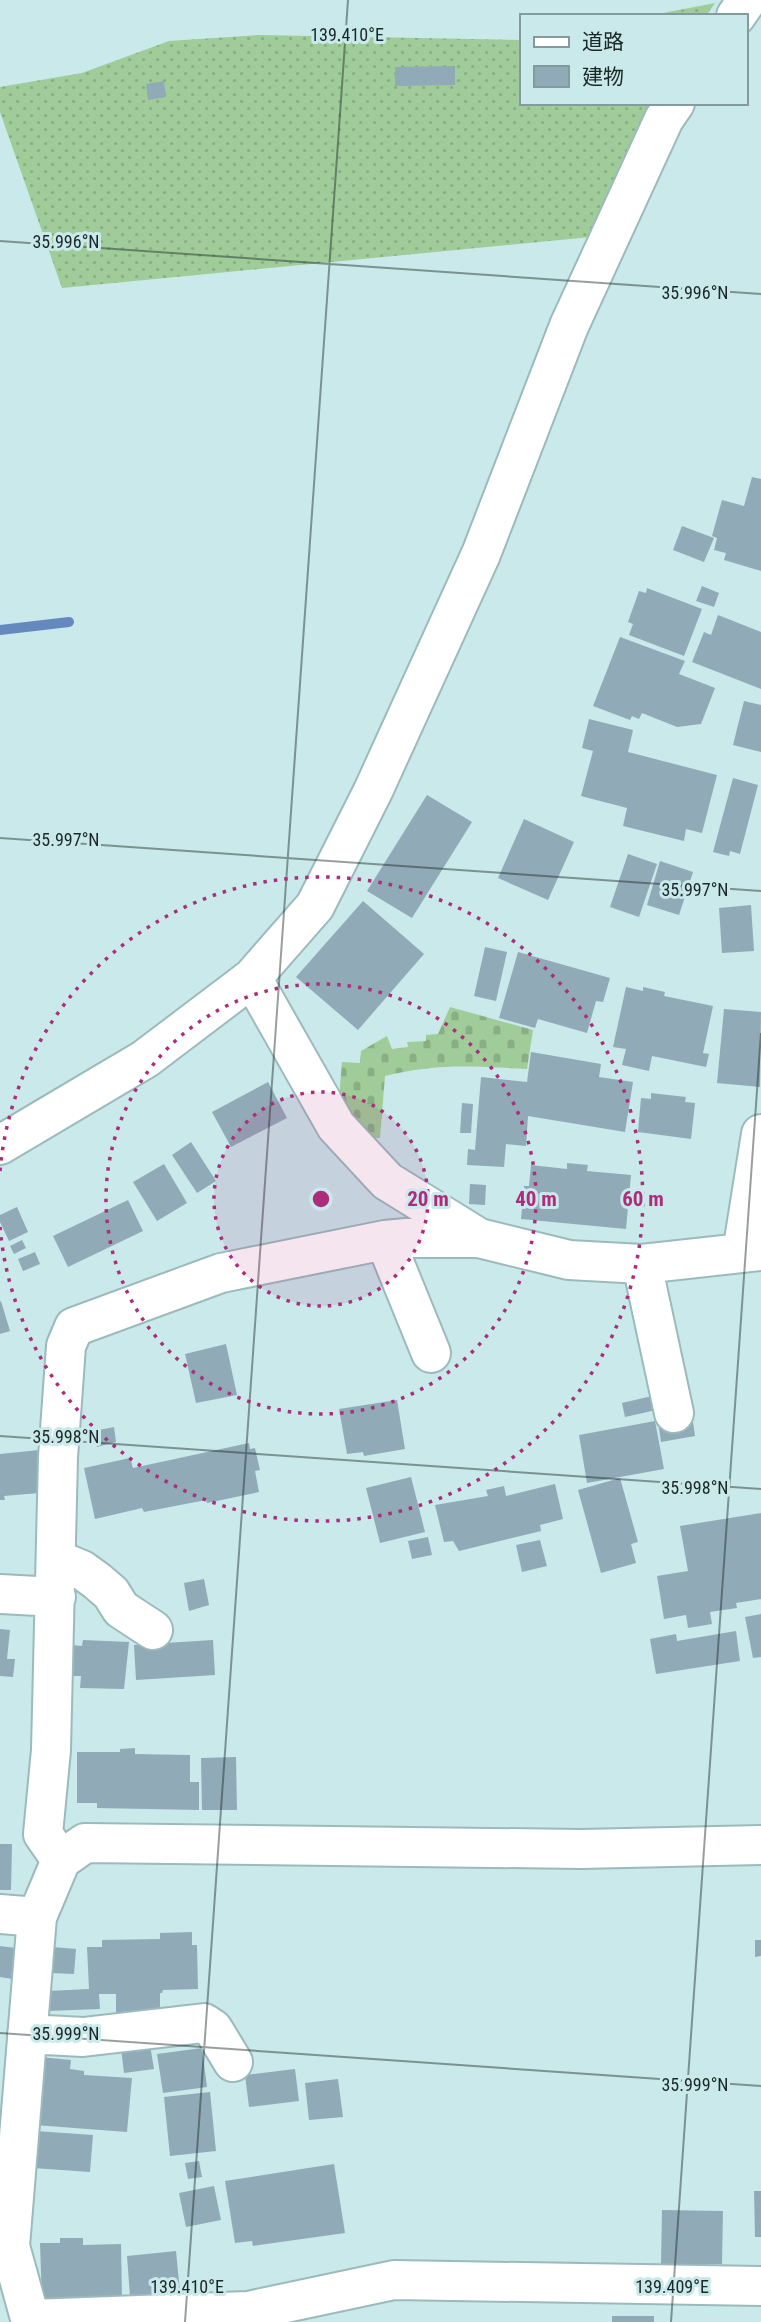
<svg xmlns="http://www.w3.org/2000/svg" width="761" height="2322" font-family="'Roboto Condensed','Noto Sans JP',sans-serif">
  <defs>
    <pattern id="grass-dots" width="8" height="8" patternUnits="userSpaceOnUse" patternTransform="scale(1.75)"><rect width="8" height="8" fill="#9fcc98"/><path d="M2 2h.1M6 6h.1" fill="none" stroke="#88af83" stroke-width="1.8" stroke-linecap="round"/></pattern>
    <pattern id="cemetery-stones" width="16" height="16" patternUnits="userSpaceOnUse" patternTransform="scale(1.75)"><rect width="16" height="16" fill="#9fcc98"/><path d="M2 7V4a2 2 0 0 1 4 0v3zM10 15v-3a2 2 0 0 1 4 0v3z" fill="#88af83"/></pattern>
  </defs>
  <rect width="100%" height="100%" fill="#c9e9ea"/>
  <path fill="url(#grass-dots)" d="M715 3 706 16H648Z
    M259 35 521 40V103H649L591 237 62 288 0 112V87L82 73 169 41Z"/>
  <path fill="url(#cemetery-stones)" d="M450 1007 533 1030 527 1069C476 1066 436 1063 385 1076L380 1138H371L339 1099 342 1062 360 1063 361 1051 387 1036 392 1049 408 1047 407 1042 426 1041V1035L438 1034Z"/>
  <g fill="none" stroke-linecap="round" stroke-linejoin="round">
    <path stroke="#6588bf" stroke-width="10" d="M0 630 69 622"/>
  </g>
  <path fill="#91aab7" d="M455 66V85L395 86V67Z
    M164 81 166 97 148 100 146 84Z
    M752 477 761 479V571L724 560 726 553 714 550 717 538 712 536 722 500 744 506Z
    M682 526 714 538 704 562 673 550Z
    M702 586 719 593 714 607 696 601Z
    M647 588 702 609 684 656 629 635 633 624 628 622 639 591 646 593Z
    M718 615 761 632V689L692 662 704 632 711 635Z
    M620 637 685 661 679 674 715 688 701 724 677 727 642 713 639 719 632 716 630 720 593 706Z
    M744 701 761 705V752L733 745Z
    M589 719 633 730 628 752 717 775 702 833 686 829 684 841 623 826 627 808 581 796 593 751 582 748Z
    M733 778 758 785 740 854 730 851 729 856 713 852Z
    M427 795 472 822 412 918 367 891Z
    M524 819 574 842 548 900 498 878Z
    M628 854 657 864 639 917 610 907Z
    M660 861 693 872 679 915 647 905Z
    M363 901 424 954 358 1030 296 977Z
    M751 905 754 951 722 953 719 908Z
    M485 947 507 952 496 1001 474 996Z
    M518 952 610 978 603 1002 596 1001 587 1033 538 1019 535 1028 499 1018Z
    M626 987 643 991V987L665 992 664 996 713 1006 703 1053 709 1054 706 1067 652 1056 649 1071 622 1065 626 1049 613 1047Z
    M724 1009 761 1012 760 1087 717 1083Z
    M531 1052 601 1064 599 1077 633 1082 625 1132 528 1116 526 1146 506 1144 504 1167 467 1165 468 1149 475 1150 481 1077 527 1082Z
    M268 1082 287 1118 231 1147 212 1112Z
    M651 1093 686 1097 685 1102 695 1103 691 1139 638 1132 641 1098 651 1099Z
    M462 1103 473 1104 471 1133H460Z
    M191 1142 216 1181 197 1193 172 1155Z
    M567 1163 588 1165 587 1171 631 1175 626 1229 521 1219 524 1186H529L531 1165 567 1169Z
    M164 1164 187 1203 157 1221 133 1182Z
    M470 1184 486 1185 485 1205 469 1204Z
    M128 1200 143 1231 68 1267 53 1236Z
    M17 1207 28 1232 9 1241 0 1222V1215Z
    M22 1240 26 1248 14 1254 10 1246Z
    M35 1252 40 1264 23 1271 18 1259Z
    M1 1301 10 1331 0 1334V1302Z
    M226 1344 237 1395 196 1403 185 1354Z
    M652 1396 656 1410 625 1417 622 1403Z
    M397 1400 405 1449 364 1456 363 1452 347 1454 339 1409Z
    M692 1415 695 1436 661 1442 658 1421Z
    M655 1421 664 1469 587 1483 579 1435Z
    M114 1427 116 1442 97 1447 94 1431Z
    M249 1443 250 1449 255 1448 260 1470 255 1471 259 1492 207 1503 206 1500 144 1512 142 1508 95 1519 84 1468 130 1458 133 1468Z
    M39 1450 42 1487 39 1493 4 1496 5 1500H0V1454Z
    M411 1477 425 1532 380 1543 366 1488Z
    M620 1478 638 1542 631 1544 636 1563 601 1573 578 1490Z
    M555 1484 563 1519 540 1525 541 1531 459 1551 453 1541 444 1542 435 1505 488 1496 486 1490 504 1486 506 1496Z
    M761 1513V1599L736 1603 737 1608 710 1612 712 1624 688 1628 686 1615 664 1619 657 1576 688 1571 680 1526Z
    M428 1537 432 1555 412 1559 408 1541Z
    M540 1540 547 1566 522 1572 516 1545Z
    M204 1579 209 1605 189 1611 184 1583Z
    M761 1614V1657L753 1658 745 1617Z
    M0 1629 10 1630 7 1659H15L13 1677 0 1676Z
    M736 1631 740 1661 656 1674 650 1639 676 1634 677 1641Z
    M83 1640 129 1642 124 1689 80 1688 81 1676H70L72 1645 82 1646Z
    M213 1640 215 1675 136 1680 134 1645Z
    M135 1748V1754L190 1755V1782H199V1810L97 1808V1803H77V1752H120V1749Z
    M236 1757 237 1810H202L201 1758Z
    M0 1844H12L11 1890H0Z
    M192 1932V1945H197L198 1989 163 1990 162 1993H160V2013L116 2015V1994H99L100 2009 48 2011V1991L89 1989 87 1947H102V1940L160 1939V1933Z
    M755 1940H761V1956L755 1957Z
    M0 1946 16 1948 12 1979 0 1977Z
    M52 1947 76 1949 74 1974 51 1973Z
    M150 2045 154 2069 124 2073 121 2048Z
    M202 2048 207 2087 163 2093 157 2054Z
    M40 2057 71 2060 70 2069 84 2071V2075L132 2078 127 2132 35 2125Z
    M295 2069 299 2101 249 2107 245 2075Z
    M338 2079 343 2117 309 2120 305 2083Z
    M210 2092 216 2151 170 2156 164 2097Z
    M36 2131 93 2135 90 2172 33 2168Z
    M199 2161 202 2177 188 2179 185 2163Z
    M334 2164 345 2233 253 2246 252 2241 235 2243 225 2181Z
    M214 2186 221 2220 186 2227 179 2193Z
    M754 2191H761V2237H755Z
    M662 2210 723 2211 722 2264H661Z
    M60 2238H83V2245L121 2244 122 2299 42 2301 40 2243H60Z
    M176 2251 180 2292 130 2296 127 2256Z
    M612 2316H654V2322H612Z"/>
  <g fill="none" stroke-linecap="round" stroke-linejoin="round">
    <g stroke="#9cbabc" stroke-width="42">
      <path id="minor" d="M736 16 747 0
        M252 978 336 1126 387 1181 479 1238
        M0 1145 145 1059 252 978 315 906 373 791 481 554 569 326 664 119 675 103
        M385 1240 431 1353
        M742 1253 761 1134
        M642 1264 674 1413
        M56 1559 82 1570 97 1581 111 1593 121 1609 153 1630
        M0 1594 56 1597
        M61 1860 43 1834 51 1750 58 1457 66 1346 74 1327 221 1273 385 1240 406 1238H479L569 1260 642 1264 761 1251
        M0 1914 37 1917
        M27 2034 83 2037 204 2023 213 2029 233 2062
        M31 2319 248 2311 394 2280 761 2286
        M31 2322 10 2246 37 1917 61 1860 85 1843 581 1849 761 1845"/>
    </g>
    <use href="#minor" stroke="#fff" stroke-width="38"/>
  </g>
  <path fill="none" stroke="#1b2728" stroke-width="2" stroke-opacity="0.45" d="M0 241 761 294M0 838 761 891M0 1436 761 1489M0 2033 761 2086M185 2322 348 0M671 2322 761 1033"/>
  <circle cx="321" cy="1199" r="107" fill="#ac2d7b" fill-opacity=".12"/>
  <g fill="none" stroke="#ac2d7b" stroke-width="3.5" stroke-dasharray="3.5 7">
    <circle cx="321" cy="1199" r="107"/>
    <circle cx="321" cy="1199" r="215"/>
    <path d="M0 1171A322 322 0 1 1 0 1227"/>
  </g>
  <g font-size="18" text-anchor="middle" fill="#1b2728" stroke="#c9e9ea" stroke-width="6" stroke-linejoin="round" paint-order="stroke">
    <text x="347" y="41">139.410°E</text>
    <text x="66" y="248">35.996°N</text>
    <text x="695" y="299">35.996°N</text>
    <text x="66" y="846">35.997°N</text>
    <text x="695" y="896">35.997°N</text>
    <text x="66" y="1443">35.998°N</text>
    <text x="695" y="1494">35.998°N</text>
    <text x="66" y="2040">35.999°N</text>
    <text x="695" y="2091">35.999°N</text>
    <text x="187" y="2293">139.410°E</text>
    <text x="672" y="2293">139.409°E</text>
  </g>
  <circle cx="321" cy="1199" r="10" fill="#ac2d7b" stroke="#c9e9ea" stroke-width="3.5"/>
  <g font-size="21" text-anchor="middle" font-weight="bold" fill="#ac2d7b" stroke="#c9e9ea" stroke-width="6" stroke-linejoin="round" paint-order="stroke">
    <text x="428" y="1206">20 m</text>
    <text x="536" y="1206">40 m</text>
    <text x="643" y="1206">60 m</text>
  </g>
  <rect x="520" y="14" width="228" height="91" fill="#c9e9ea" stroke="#839b9c" stroke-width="2"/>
  <rect x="534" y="37" width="35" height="10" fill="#ffffff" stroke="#839b9c" stroke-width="2"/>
  <text x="582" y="49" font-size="21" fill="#1b2728">道路</text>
  <rect x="534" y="66" width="35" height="21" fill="#91aab7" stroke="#839b9c" stroke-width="2"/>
  <text x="582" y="84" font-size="21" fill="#1b2728">建物</text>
</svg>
